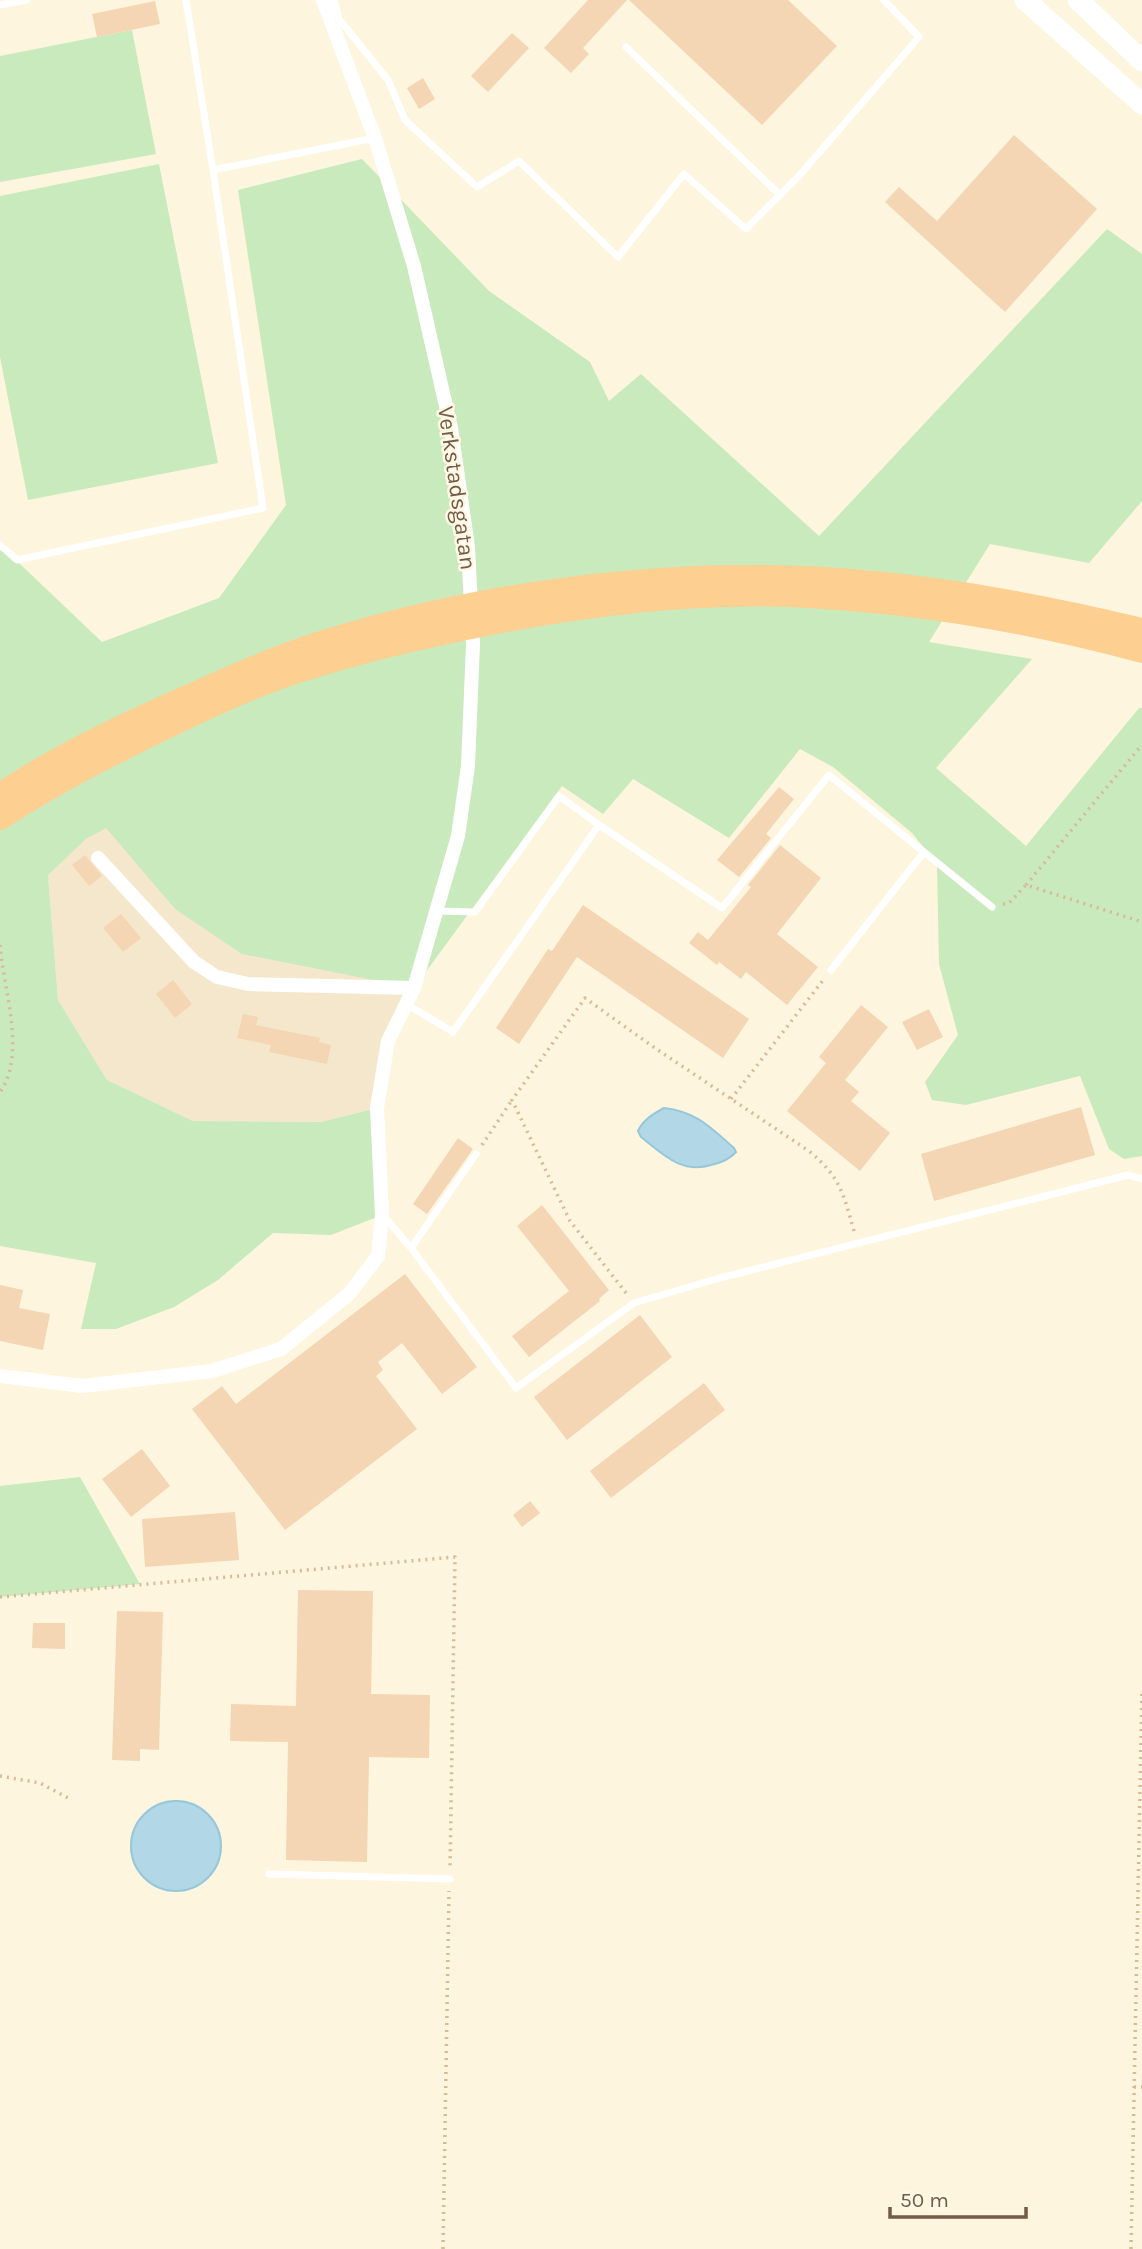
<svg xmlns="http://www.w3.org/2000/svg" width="1142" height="2249" font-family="Karla,sans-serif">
  <rect width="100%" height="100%" fill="#fdf5dd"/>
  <path fill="#f5e7cb" d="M106 827 175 909 414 988 388 1042 377 1108 321 1122 193 1121 107 1080 58 1000 48 874 86 839Z"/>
  <path fill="#c9eabc" d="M132 30 156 154 0 182V56Z
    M362 159 489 291 590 362 609 401 641 374 819 536 1107 229 1142 254V501L1089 563 990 544 929 642 1032 659 936 768 1026 846 1139 708H1142V1156L1124 1159 1109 1149 1080 1076 966 1105 932 1100 925 1082 958 1035 939 964 937 864 912 833 833 767 800 749 729 838 633 779 603 814 562 786 414 988 242 954 175 909 106 828 86 839 48 875 58 1000 107 1080 193 1121 321 1122 377 1108 382 1215 331 1235 273 1233 218 1280 174 1307 116 1329H81L96 1263 0 1246V545L102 642 219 598 286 505 238 190Z
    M159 164 218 463 28 500 0 357V196Z
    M80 1477 140 1584 0 1597V1486Z"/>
  <path fill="#b2d8e7" stroke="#97c7d9" stroke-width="2" d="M664 1108C697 1112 710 1127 734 1148L736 1152C730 1159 720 1163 711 1165 681 1174 663 1154 641 1137L638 1131C643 1120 653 1114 664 1108Z
    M131 1846a45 45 0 1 1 90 0a45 45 0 1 1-90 0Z"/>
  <path fill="#f4d5b4" d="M588 0H627L583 48 589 54 571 73 544 48Z
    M629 0H788L837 46 762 125Z
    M155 1 160 24 97 37 92 14Z
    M512 33 529 48 488 92 471 76Z
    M423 78 435 99 419 109 407 88Z
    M1014 135 1097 209 1005 312 885 202 899 187 937 221Z
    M779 787 794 799 766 834 771 838 739 877 717 860Z
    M780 845 821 878 777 934 818 967 787 1005 746 972 741 979 719 962 717 965 689 943 698 932 708 940 751 887 748 885Z
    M85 855 102 876 89 886 72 865Z
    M583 905 749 1019 723 1058 577 957 519 1044 496 1028 548 949 552 951Z
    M121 914 141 938 123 952 103 928Z
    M173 980 192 1004 175 1018 156 994Z
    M861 1005 888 1027 845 1080 859 1092 851 1101 890 1133 860 1171 787 1111 826 1063 819 1057Z
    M929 1009 943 1037 917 1050 902 1022Z
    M243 1014 258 1017 256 1025 320 1038 319 1042 331 1045 327 1064 269 1052 271 1045 237 1038Z
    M1081 1107 1095 1155 934 1201 921 1154Z
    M458 1138 473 1149 427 1214 413 1204Z
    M542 1205 609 1290 599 1299 600 1301 529 1357 512 1336 569 1291 517 1226Z
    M405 1274 477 1367 442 1394 402 1343 378 1362 383 1370 376 1376 417 1429 285 1530 192 1409 222 1386 236 1404Z
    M0 1285 23 1290 19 1308 50 1314 43 1350 0 1341Z
    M640 1315 672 1357 567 1440 534 1397Z
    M704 1383 725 1410 611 1498 590 1471Z
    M142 1449 170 1486 131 1517 102 1479Z
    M530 1501 540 1513 522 1527 513 1515Z
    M235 1512 239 1560 145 1567 142 1519Z
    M298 1590 373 1591 371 1694 430 1695 429 1758 369 1757 367 1862 286 1860 288 1742 230 1741 231 1704 296 1706Z
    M117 1611 163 1612 159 1750 140 1749V1761L112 1760Z
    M33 1623H65V1649L32 1648Z"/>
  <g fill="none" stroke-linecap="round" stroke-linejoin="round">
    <path stroke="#d8b998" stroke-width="3.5" stroke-dasharray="2 5" stroke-linecap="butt" d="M1026 885 1141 746
      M1003 904 1009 903 1026 885 1142 922
      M0 945C3 988 27 1054 0 1092
      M731 1099 824 979
      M482 1145 512 1100
      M626 1293 570 1221 512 1100 585 998 652 1046 809 1151C841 1178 843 1193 854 1231
      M0 1597 455 1557 450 1869
      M0 1776 40 1783 68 1798
      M1134 2087H1142
      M443 2249 449 1891
      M1131 2249 1142 1690"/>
    <path stroke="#fff" stroke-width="7" d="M186 0 213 170 375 138
      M334 0 339 19 388 80 405 120 477 187 519 161 618 257 684 174 746 229 799 176 919 37 884 0
      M0 5 27 0
      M626 47 780 195
      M0 545 17 560 263 508 213 170
      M599 825 722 908 829 775 992 907
      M831 970 924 852
      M406 1004 453 1032 599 825 559 796 475 912 437 911
      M383 1215 411 1248 516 1388 634 1303 716 1279 1128 1175 1142 1179
      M411 1248 476 1154
      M269 1874 450 1879"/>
    <path stroke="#fff" stroke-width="14" d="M98 858 194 962 217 977 248 984 414 988
      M0 1376 82 1386 212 1371 281 1349 349 1294 378 1256 382 1215 377 1108 388 1041 414 988 458 836 468 766 473 644 468 547 451 428 414 266 375 138 323 0"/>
    <path stroke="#fff" stroke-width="21" d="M1025 0 1142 104
      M1078 0 1142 61"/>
    <path stroke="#fdcf91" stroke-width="24" d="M0 795C55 758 114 730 174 703 221 682 269 660 318 644 451 602 595 579 735 577 872 575 1009 598 1142 630
      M0 818C52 784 107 756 162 729 211 705 260 682 311 667 371 648 430 635 491 623 589 604 688 592 788 595 908 600 1027 620 1142 651"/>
  </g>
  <g text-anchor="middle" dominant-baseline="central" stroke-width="5" stroke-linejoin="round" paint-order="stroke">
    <g font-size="23" fill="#735b45" stroke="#fff8e4">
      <text transform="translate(457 488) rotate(82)">Verkstadsgatan</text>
    </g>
  </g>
  <path d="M890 2207v10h136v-10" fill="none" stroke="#735b45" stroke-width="3.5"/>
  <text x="900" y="2207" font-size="21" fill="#735b45" stroke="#fff8e4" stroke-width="5" paint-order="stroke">50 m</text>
</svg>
